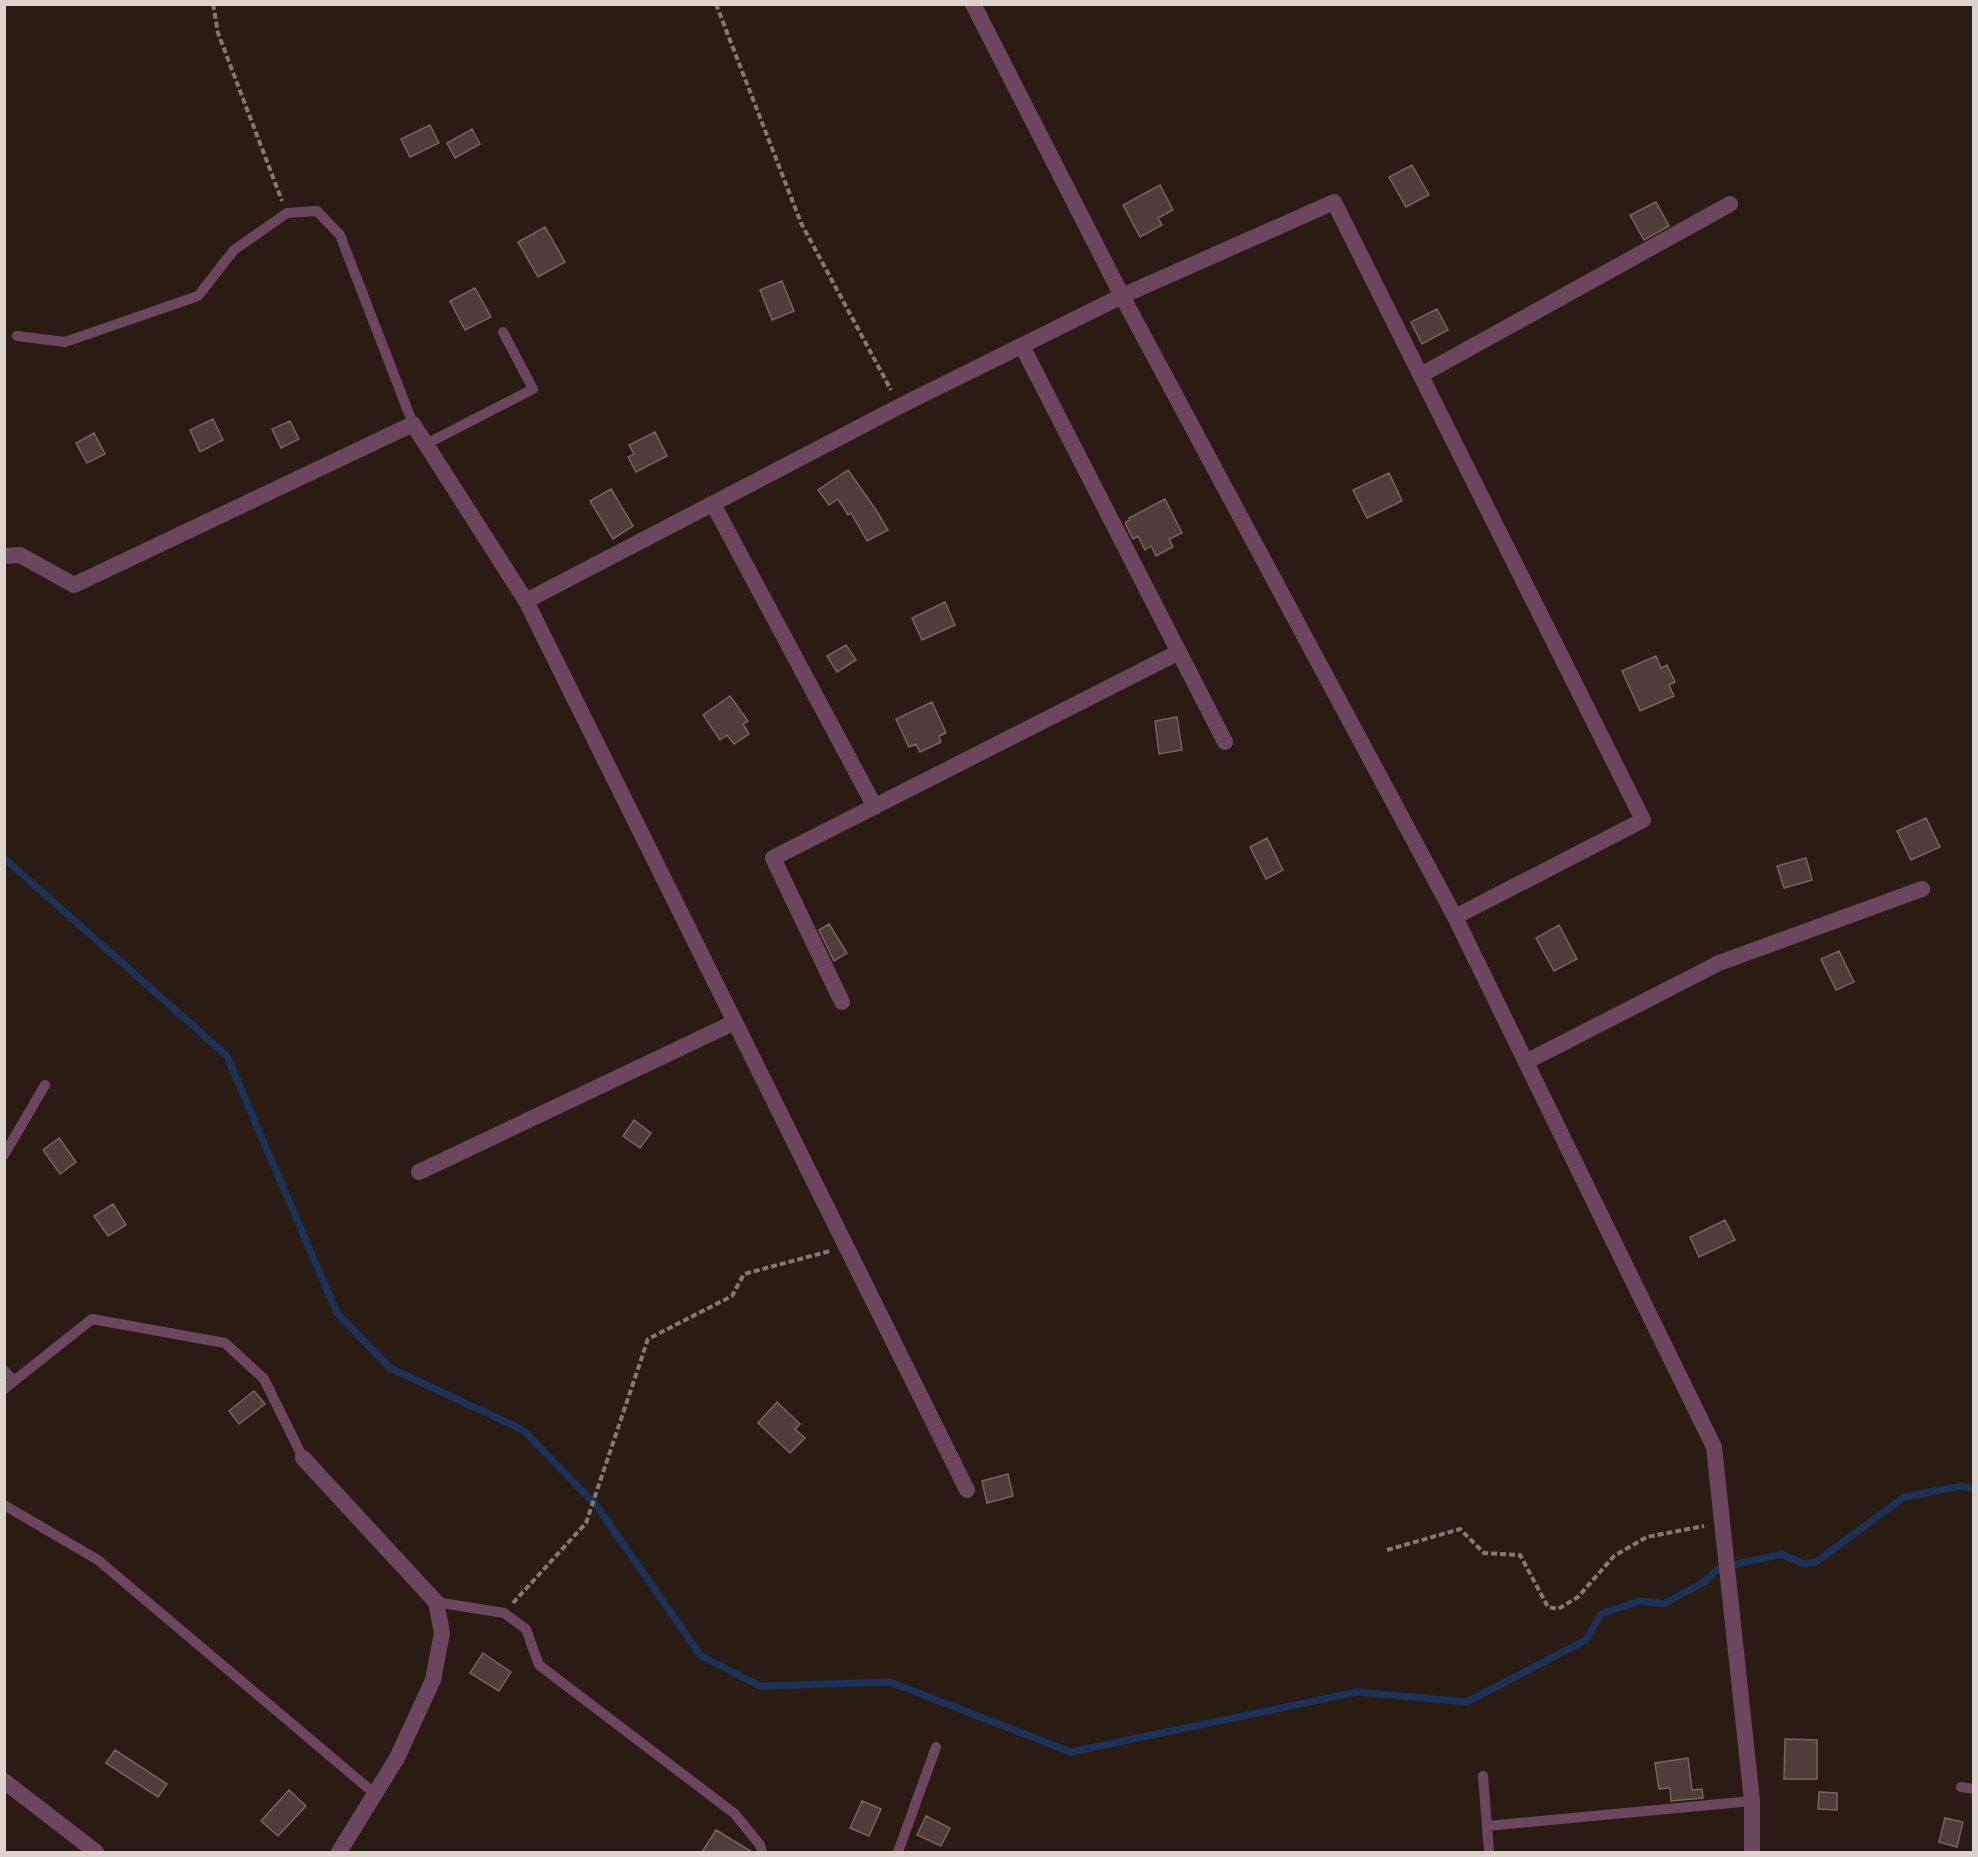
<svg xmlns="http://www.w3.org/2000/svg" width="1978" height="1857" font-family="Spectral,serif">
  <rect width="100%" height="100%" fill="#2a1c13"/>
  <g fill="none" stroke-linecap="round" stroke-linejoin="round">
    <path stroke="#1b325b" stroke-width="7" d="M4 858 227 1056 337 1313 390 1368 523 1430 596 1505 701 1656 760 1686 890 1682 1071 1752 1357 1692 1467 1702 1586 1640 1601 1614 1640 1601 1664 1604 1704 1582 1718 1569 1733 1565 1781 1554 1804 1564 1816 1562 1904 1497 1962 1486 1974 1489"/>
  </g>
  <path fill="#4f3d38" stroke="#78645f" stroke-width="1.5" d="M430 125 439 143 410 157 401 139Z
    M472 129 480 144 455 158 447 143Z
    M1412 165 1429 195 1406 207 1389 177Z
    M1160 185 1173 210 1158 218 1162 225 1140 237 1123 205Z
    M1656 202 1669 226 1644 240 1630 215Z
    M545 227 565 262 538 277 518 242Z
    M782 281 794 311 772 320 760 290Z
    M475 288 491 317 465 330 450 301Z
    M1437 309 1448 330 1422 344 1411 322Z
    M213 419 223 440 200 452 190 430Z
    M290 421 299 439 281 448 272 429Z
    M655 432 667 456 636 472 628 457 634 454 629 445Z
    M94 433 105 454 87 463 76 443Z
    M848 470 876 510 888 530 867 541 851 513 848 515 838 499 829 505 818 490Z
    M1389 473 1402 501 1367 518 1353 490Z
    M611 489 633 526 613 539 590 501Z
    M1165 499 1182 533 1169 539 1173 547 1156 556 1151 546 1145 550 1138 536 1133 539 1125 523 1130 520 1129 518Z
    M945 602 955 625 922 640 912 618Z
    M846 645 856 660 837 672 827 656Z
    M1656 656 1661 668 1667 665 1675 682 1669 685 1674 696 1640 711 1622 671Z
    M730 696 748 721 743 724 749 734 734 744 727 735 720 740 703 715Z
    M932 702 946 733 939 736 941 742 920 752 916 744 909 747 896 719Z
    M1177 717 1182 750 1159 754 1155 721Z
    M1926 818 1940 847 1911 860 1897 831Z
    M1267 838 1283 870 1266 879 1250 847Z
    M1806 858 1812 880 1784 888 1777 866Z
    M829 924 847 953 834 961 819 930Z
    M1559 925 1577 959 1554 971 1536 938Z
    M1839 951 1854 982 1836 990 1821 959Z
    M634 1120 651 1133 640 1148 623 1136Z
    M59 1138 76 1162 60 1174 43 1150Z
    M113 1204 126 1225 108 1236 94 1216Z
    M1725 1220 1735 1240 1699 1257 1690 1237Z
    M254 1391 265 1404 239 1424 229 1411Z
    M777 1402 800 1424 795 1429 805 1438 790 1453 758 1423Z
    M1008 1474 1013 1496 987 1503 982 1481Z
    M483 1653 511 1672 499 1691 470 1673Z
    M1785 1739 1817 1740V1779H1784Z
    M115 1750 167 1784 158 1797 106 1763Z
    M1688 1758 1692 1790 1702 1789 1703 1798 1671 1801 1670 1788 1659 1789 1655 1763Z
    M289 1790 306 1806 278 1836 261 1821Z
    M1819 1792 1837 1793V1810L1818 1809Z
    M862 1801 881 1809 869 1836 850 1828Z
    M926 1816 950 1828 941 1846 917 1835Z
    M1945 1818 1963 1822 1957 1847 1939 1842Z
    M716 1830 752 1852H702Z"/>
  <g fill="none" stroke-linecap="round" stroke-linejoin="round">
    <path stroke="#847972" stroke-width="4" stroke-dasharray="6 3" stroke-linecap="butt" d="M213 4 218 33 282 201
      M716 4 801 223 891 390
      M1387 1550 1460 1529 1484 1553 1520 1555 1548 1607 1558 1609 1578 1597 1614 1556 1647 1537 1704 1526
      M513 1603 586 1523 648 1339 732 1296 744 1274 830 1251"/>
    <path stroke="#6c465f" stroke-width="10" d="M17 336 65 342 198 296 234 250 287 213 317 211 340 235 413 424
      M426 444 533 389 503 332
      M4 1155 45 1085
      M4 1370 14 1381
      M4 1389 92 1319 225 1343 264 1379 303 1458
      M4 1505 98 1560 375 1794
      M436 1602 504 1613 526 1629 539 1665 735 1814 760 1845 762 1852
      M1483 1776 1489 1852
      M1961 1787 1974 1789
      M1487 1826 1752 1801
      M898 1852 936 1747"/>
    <path stroke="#6c465f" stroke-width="16" d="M973 4 1122 296 1455 917 1714 1447 1752 1801V1852
      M1022 346 1225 742
      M1421 375 1730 204
      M713 504 875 807
      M4 556 20 555 74 585 413 424 526 601 967 1490
      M526 601 900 406 1122 296 1334 202 1643 820 1455 917
      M842 1002 773 858 1179 652
      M1526 1062 1719 963 1922 889
      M419 1172 735 1022
      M303 1458 436 1602 442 1633 433 1680 397 1758 339 1852
      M4 1781 96 1852"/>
  </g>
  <rect width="1978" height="1857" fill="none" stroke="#dcd3cd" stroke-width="12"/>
</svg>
